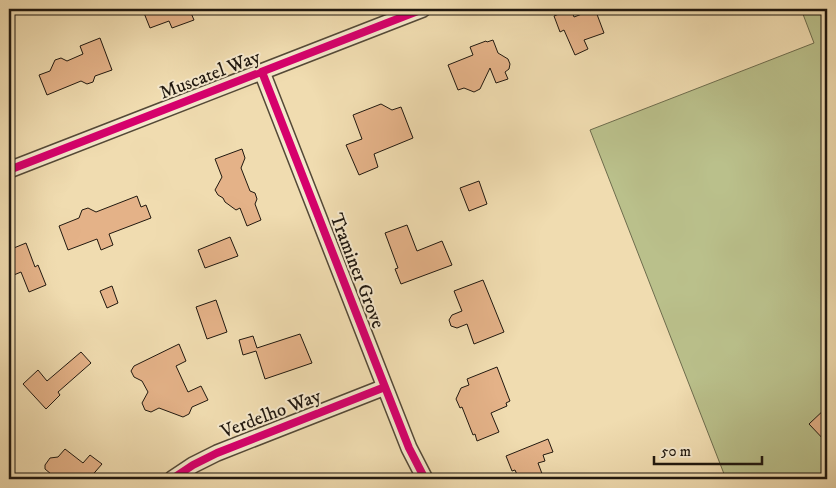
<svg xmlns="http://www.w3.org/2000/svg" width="836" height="488" font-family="'IM FELL DW Pica',serif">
  <rect width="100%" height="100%" fill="#f0dcb0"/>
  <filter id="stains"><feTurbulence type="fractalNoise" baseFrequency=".004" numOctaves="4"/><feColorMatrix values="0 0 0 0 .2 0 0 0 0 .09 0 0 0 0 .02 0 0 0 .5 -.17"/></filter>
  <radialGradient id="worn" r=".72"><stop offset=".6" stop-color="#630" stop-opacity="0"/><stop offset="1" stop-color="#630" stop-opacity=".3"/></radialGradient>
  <path fill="#bac08b" stroke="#6d6c4d" d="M801 9H827V479H726L590 130 814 43Z"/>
  <path fill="#e4b288" stroke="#20180f" d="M155 9H198L199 10 191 13 194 20 172 28 169 21 150 28 144 13Z
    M571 9 574 17 595 9 604 33 584 40 588 49 575 55 564 30 560 32 554 16Z
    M100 38 112 70 95 76 93 82 87 84 81 81 47 95 39 75 50 71 55 60 61 58 67 61 83 54 80 46Z
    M493 40 498 53 508 59 510 64 509 69 505 72 508 79 496 83 490 68 480 89 474 92 464 88 458 90 448 65 473 55 470 47 486 41 487 42Z
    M381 104 392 110 401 107 413 138 374 154 378 167 359 175 346 145 362 139 353 115Z
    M242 149 245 158 241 168 250 191 255 193 257 199 255 204 261 220 247 226 240 208 236 210 225 202 223 198 218 195 215 190 222 177 215 159Z
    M479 181 487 204 469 211 460 188Z
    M137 196 141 207 146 205 151 218 109 234 113 245 101 250 97 239 68 250 59 226 79 218 82 210 88 208 96 212Z
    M407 225 417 251 442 241 452 265 401 284 395 269 398 268 385 233Z
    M230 237 238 256 205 268 198 250Z
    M26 243 35 267 38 265 46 285 29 292 21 272 9 277V250Z
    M483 280 504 332 474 344 467 324 457 328 451 326 449 320 452 315 462 311 454 291Z
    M112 286 118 303 107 308 100 291Z
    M216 300 227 332 207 339 196 307Z
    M300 334 312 363 265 379 256 351 243 355 239 340 253 336 257 348Z
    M179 344 186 361 176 366 188 392 201 386 208 400 192 407 189 414 183 417 159 408 151 412 145 410 142 403 148 392 142 381 134 377 131 371 134 366Z
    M81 352 91 363 58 392 60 395 46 409 23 384 38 370 47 381Z
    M497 367 510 401 506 403 507 406 491 413 499 432 477 441 475 434 473 435 462 407 460 408 456 399 461 388 469 385 467 379Z
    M827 407V443L809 424Z
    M548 439 553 452 543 455 545 461 538 463 544 479H519L515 470 512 471 506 456Z
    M65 449 83 463 90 455 102 464 89 479H57L45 469V465L50 458 58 457Z"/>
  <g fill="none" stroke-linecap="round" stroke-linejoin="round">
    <g stroke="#544937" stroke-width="18">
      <path id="minor" d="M262 72 385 387 409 448 425 479
        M9 170 423 9
        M172 479 193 465 217 453 385 387"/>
    </g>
    <use href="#minor" stroke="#f5e8cc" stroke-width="15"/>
    <g stroke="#f5e8cc" stroke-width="11">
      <path id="cycleway" d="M262 72 385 387 409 448 425 479
        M9 170 423 9
        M172 479 193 465 217 453 385 387"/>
    </g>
    <use href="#cycleway" stroke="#d6006c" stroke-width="8"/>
  </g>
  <g text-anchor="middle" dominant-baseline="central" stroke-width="4" stroke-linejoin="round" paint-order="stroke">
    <g font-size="19" fill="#20180f" stroke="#f5e8cc">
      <text transform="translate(210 75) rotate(-21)">Muscatel Way</text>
      <text transform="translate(357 271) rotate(69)">Traminer Grove</text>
      <text transform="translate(271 414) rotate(-21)">Verdelho Way</text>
    </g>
  </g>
  <rect width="836" height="488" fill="none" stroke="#f0dcb0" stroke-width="30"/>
  <rect x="10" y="10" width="816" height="468" fill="none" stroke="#20180f" stroke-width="2.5"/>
  <rect x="15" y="15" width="806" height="458" fill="none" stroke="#20180f"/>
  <path d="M654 456v8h108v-8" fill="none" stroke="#20180f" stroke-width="2.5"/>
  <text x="661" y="456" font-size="15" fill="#20180f" stroke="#f5e8cc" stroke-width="4" paint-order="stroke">50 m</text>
  <rect width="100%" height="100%" filter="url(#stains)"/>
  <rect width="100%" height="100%" fill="url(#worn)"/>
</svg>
